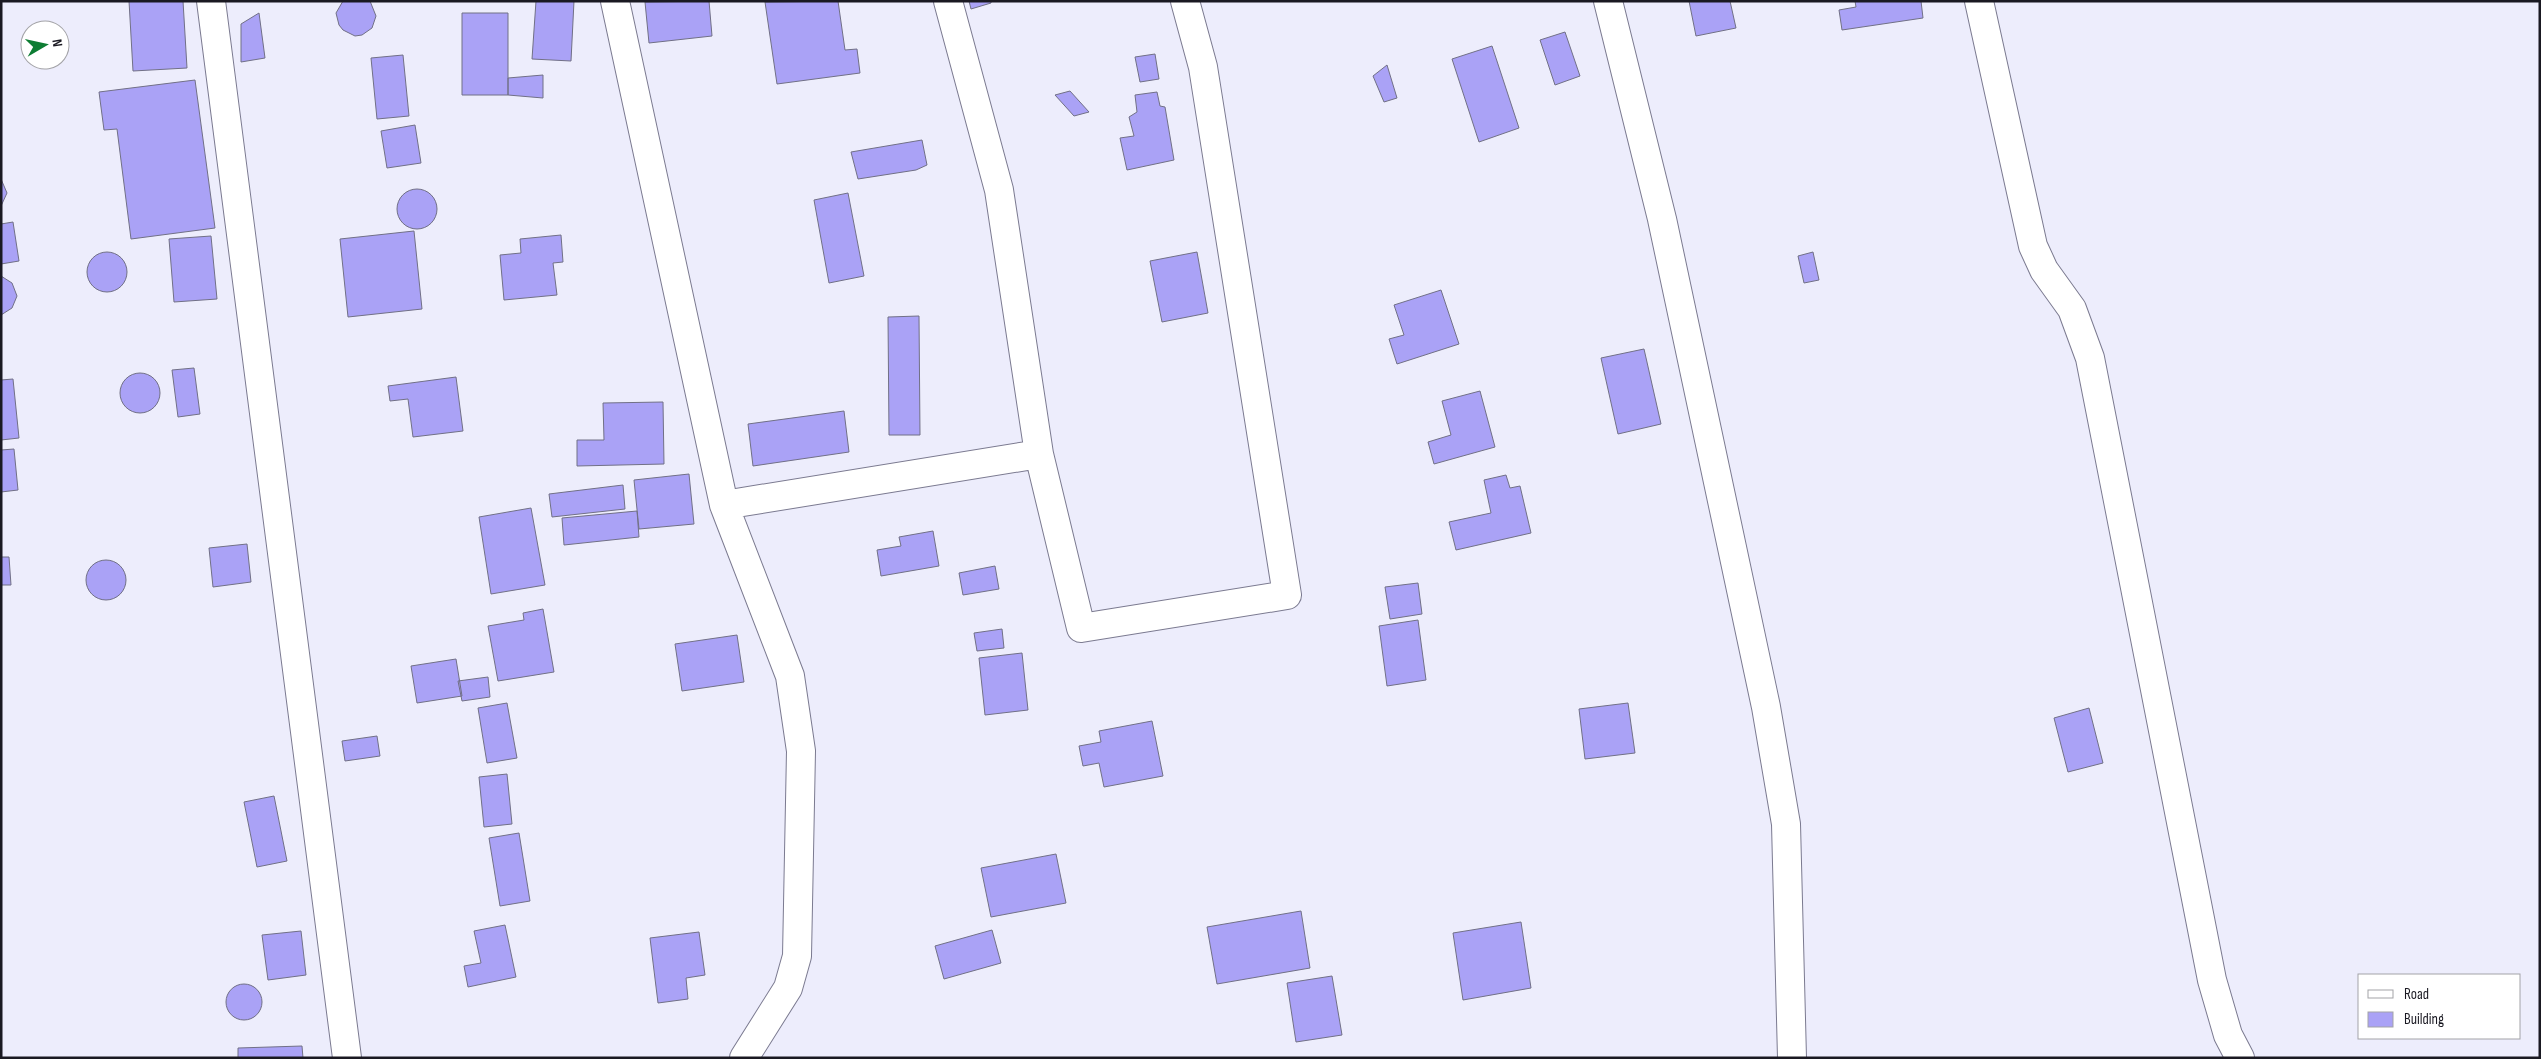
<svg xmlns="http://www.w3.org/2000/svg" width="2541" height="1059" font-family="'Sofia Sans Condensed',sans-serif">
  <rect width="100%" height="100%" fill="#ededfc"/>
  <path fill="#aaa2f6" stroke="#717086" d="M129 1H183L187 68 133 71Z
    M343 1H370L376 16 372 28 362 35 355 36 343 30 339 25 336 13Z
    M536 1H574L571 61 532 59Z
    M709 1 712 36 649 43 645 2Z
    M838 1 845 50 857 49 860 73 777 84 765 2Z
    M969 1H991V3L971 9Z
    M1689 1H1730L1736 28 1696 36Z
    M1855 1H1921L1923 18 1842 30 1839 10 1856 7Z
    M259 13 265 58 241 62V24Z
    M462 13H508V95H462Z
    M1565 32 1580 76 1555 85 1540 40Z
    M1492 46 1519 128 1479 142 1452 59Z
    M1155 54 1159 79 1140 82 1135 57Z
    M403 55 409 116 377 119 371 58Z
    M1387 65 1397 98 1384 102 1373 76Z
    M543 75V98L508 95V78Z
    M195 80 215 228 131 239 117 129 104 130 99 92Z
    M1070 91 1089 112 1074 116 1055 95Z
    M1157 92 1160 106 1165 107 1174 160 1127 170 1120 138 1134 136 1129 117 1137 112 1135 95Z
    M415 125 421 163 387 168 381 131Z
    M922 140 927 165 916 170 858 179 851 152Z
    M1 179 7 193 1 206Z
    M397 209a20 20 0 1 1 40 0a20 20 0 1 1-40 0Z
    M848 193 864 276 829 283 814 200Z
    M13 222 19 261 1 264V224Z
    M414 231 422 309 348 317 340 239Z
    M561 235 563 262 553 263 557 295 504 300 500 255 521 253 520 239Z
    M211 236 217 299 174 302 169 239Z
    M1197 252 1208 313 1162 322 1150 261Z
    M1813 252 1819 280 1804 283 1798 256Z
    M87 272a20 20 0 1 1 40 0a20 20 0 1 1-40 0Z
    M1 276 12 283 17 296 12 308 1 315Z
    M1441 290 1459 344 1397 364 1389 339 1404 335 1394 305Z
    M919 316 920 435H889L888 317Z
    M1644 349 1661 424 1618 434 1601 358Z
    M194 368 200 414 178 417 172 370Z
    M120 393a20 20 0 1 1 40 0a20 20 0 1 1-40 0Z
    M456 377 463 431 413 437 408 399 390 401 388 386Z
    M13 379 19 438 1 440V380Z
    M1480 391 1495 447 1434 464 1428 442 1451 435 1442 401Z
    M663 402 664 464 577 466V440H604L603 403Z
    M844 411 849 452 753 466 748 424Z
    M14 449 18 490 1 492V450Z
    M689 474 694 524 639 529 634 480Z
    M1506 475 1510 488 1520 486 1531 533 1456 550 1449 522 1491 513 1484 480Z
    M623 485 625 509 552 517 549 494Z
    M531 508 545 585 491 594 479 517Z
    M637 511 639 537 564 545 562 518Z
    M933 531 939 566 881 576 877 550 901 546 899 537Z
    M247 544 251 582 213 587 209 548Z
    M1 557H9L11 585H1Z
    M86 580a20 20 0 1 1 40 0a20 20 0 1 1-40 0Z
    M995 566 999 589 963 595 959 573Z
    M1418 583 1422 614 1390 619 1385 587Z
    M543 609 554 672 498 681 488 626 524 620 523 613Z
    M1418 620 1426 680 1387 686 1379 626Z
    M1002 629 1004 648 977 651 974 633Z
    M737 635 744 682 682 691 675 644Z
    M1022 653 1028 710 985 715 979 658Z
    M456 659 462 696 417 703 411 666Z
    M488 677 490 697 462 701 458 681Z
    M507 703 517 758 487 763 478 708Z
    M1628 703 1635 753 1585 759 1579 709Z
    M2089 708 2103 763 2068 772 2054 718Z
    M1152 721 1163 776 1104 787 1099 763 1083 766 1079 746 1101 742 1099 731Z
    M377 736 380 756 345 761 342 741Z
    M507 774 512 824 484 827 479 777Z
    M274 796 287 861 257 867 244 802Z
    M519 833 530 901 500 906 489 838Z
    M1056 854 1066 903 991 917 981 868Z
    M1301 911 1310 968 1217 984 1207 927Z
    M1521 922 1531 988 1463 1000 1453 933Z
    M505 925 516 977 468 987 464 966 481 963 474 931Z
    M992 930 1001 963 944 979 935 946Z
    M301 931 306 975 268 980 262 935Z
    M699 932 705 975 686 978 688 999 658 1003 650 938Z
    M1332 976 1342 1035 1296 1042 1287 983Z
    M226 1002a18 18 0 1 1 36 0a18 18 0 1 1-36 0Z
    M302 1046 303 1058H238V1048Z"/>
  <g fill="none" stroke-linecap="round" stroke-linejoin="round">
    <g stroke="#7b7a90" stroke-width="30">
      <path id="minor" d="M211 1 347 1058
        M615 1 724 505 1039 454
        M948 1 999 190 1039 454 1081 628 1287 595 1203 67 1185 1
        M1608 1 1662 219 1766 707 1786 824 1792 1058
        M1979 1 2033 246 2044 270 2072 309 2090 358 2212 980 2228 1035 2240 1058
        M724 505 790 676 801 751 797 956 788 988 744 1058"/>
    </g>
    <use href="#minor" stroke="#fff" stroke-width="28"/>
  </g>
  <rect width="2541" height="1059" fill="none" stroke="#1a1922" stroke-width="5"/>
  <rect x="2358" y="974" width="162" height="65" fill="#ffffff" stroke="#a3a3a7"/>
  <rect x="2368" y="990" width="25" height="8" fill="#ffffff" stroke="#a3a3a7"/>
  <text x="2404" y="999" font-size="15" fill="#1a1922">Road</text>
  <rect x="2368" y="1012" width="25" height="15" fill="#aaa2f6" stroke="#a3a3a7"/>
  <text x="2404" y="1024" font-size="15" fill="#1a1922">Building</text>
  <g transform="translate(45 45) rotate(81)"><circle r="24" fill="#ffffff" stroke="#a3a3a7"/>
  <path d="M0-4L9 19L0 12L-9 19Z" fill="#0d7d33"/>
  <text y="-8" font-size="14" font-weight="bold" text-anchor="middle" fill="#1a1922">N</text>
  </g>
</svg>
